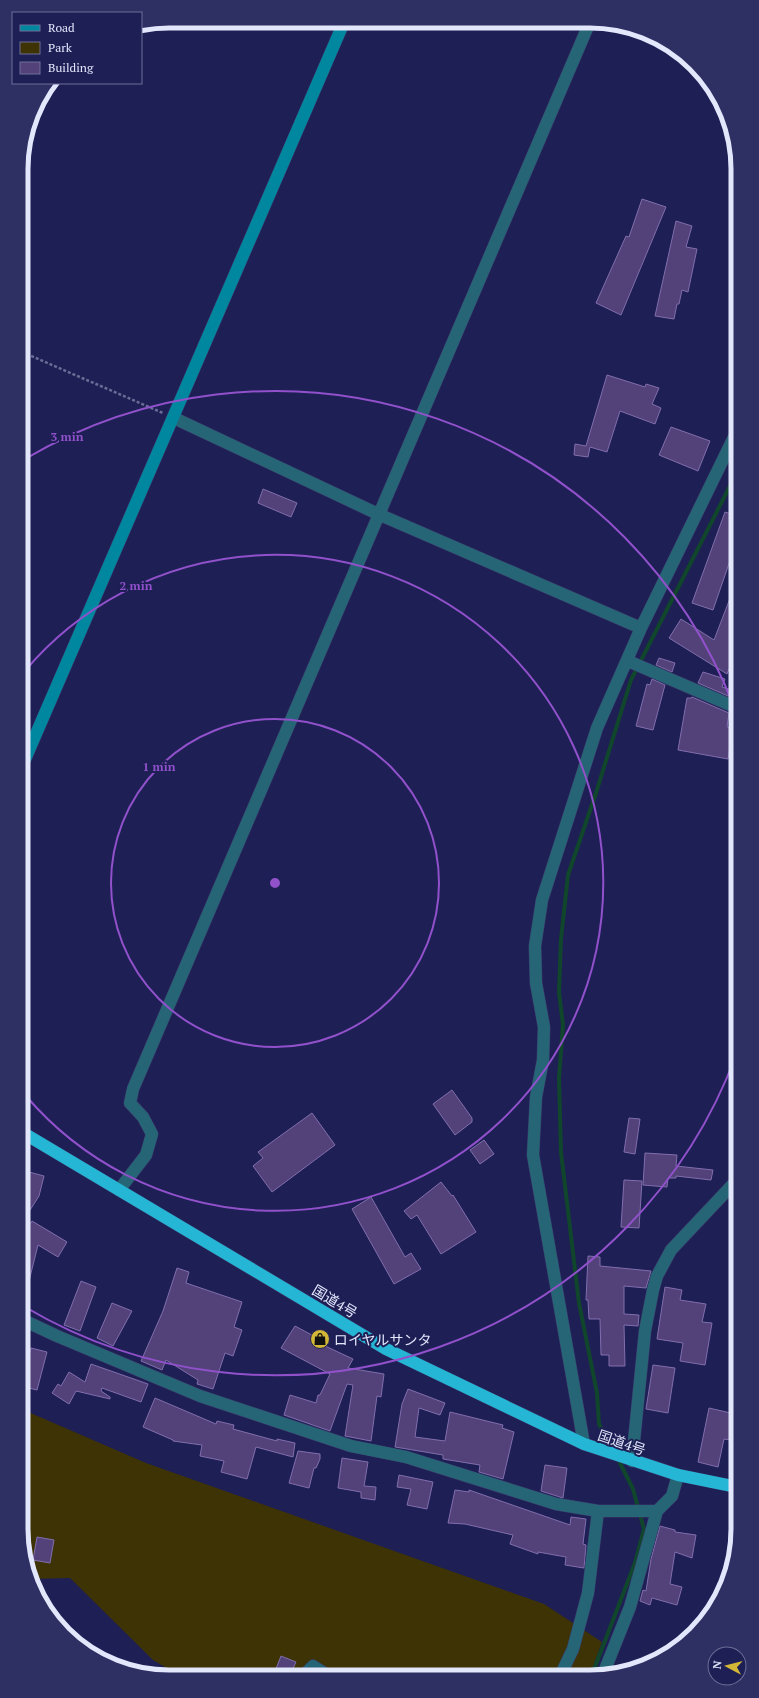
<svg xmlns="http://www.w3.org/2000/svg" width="759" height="1698" font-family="'PT Serif','Noto Sans JP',serif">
  <rect width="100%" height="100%" fill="#1e1f55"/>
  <path fill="#3d3305" d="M26 1411 146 1463 544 1604 602 1642 591 1672 177 1674 153 1660 70 1578 31 1579 26 1568Z"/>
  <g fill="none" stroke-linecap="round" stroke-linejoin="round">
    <path stroke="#10462b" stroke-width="4" d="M613 1451 599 1424 597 1393 579 1303 561 1152 559 1078 563 1025 559 992 561 939 568 875 596 793 631 680 734 478
      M593 1672 635 1563 644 1529 633 1489 617 1457"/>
  </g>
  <path fill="#534279" stroke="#816ead" d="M642 199 666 207 621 315 596 303 626 236 629 237Z
    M676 221 692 226 686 247 697 249 688 292 682 290 679 304H677L674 319 655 316Z
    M607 375 645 387 646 384 659 388 652 404 661 408 655 424 620 411 607 452 590 447 588 457 574 455 575 444 586 446Z
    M671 427 710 441 698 471 659 455Z
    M263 489 297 503 291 517 258 503Z
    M725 512 734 515V549L713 610 692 603Z
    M734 588 735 655 727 674 669 638 681 619 714 640Z
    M659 658 675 663 672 672 656 665Z
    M703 672 725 679 722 687 735 691V699L698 683Z
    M652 679 665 685 653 730 636 726 647 684 650 685Z
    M692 697 729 713 727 727 733 728 728 759 678 750 687 698H691Z
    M452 1090 472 1118V1122L455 1135 433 1104Z
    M312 1113 335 1145 272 1192 253 1166 263 1158 258 1152Z
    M629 1118 640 1119 635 1154 624 1152Z
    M484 1140 494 1154 480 1164 470 1150Z
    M645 1153 677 1155 676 1166 713 1170 711 1180 676 1176V1178H668L667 1187 643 1185Z
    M29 1172 44 1176 39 1196 25 1218V1189Z
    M624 1180 642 1181 639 1228 621 1227Z
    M441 1182 452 1196 453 1195 476 1232 441 1254 417 1215 411 1219 404 1211Z
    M371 1197 405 1257 411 1253 421 1269 394 1284 352 1209Z
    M32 1221 67 1242 58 1257 38 1245 29 1281 25 1280V1232Z
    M588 1256 600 1257V1266L651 1271 646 1288 624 1286V1314L639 1315 638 1326 624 1325 625 1366H609V1355H601L600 1319H589L588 1300H586Z
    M177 1268 189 1272 186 1283 242 1302 234 1327 242 1330 233 1356 225 1353 213 1389 197 1384 198 1380 166 1360 162 1370 141 1361 163 1311Z
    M81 1281 96 1287 80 1331 64 1325Z
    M665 1287 682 1290 680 1300 706 1304 702 1322 712 1323 705 1365 680 1361 683 1343 657 1339Z
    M112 1303 132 1311 113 1346 97 1338Z
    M295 1326 325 1342 323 1345 353 1359 348 1368 384 1374 381 1397 377 1396 371 1441 345 1436 353 1385 347 1384 330 1431 284 1415 290 1395 316 1403 318 1395H320L330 1374 281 1348Z
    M31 1348 47 1352 37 1390 25 1387V1369Z
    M91 1364 148 1384 141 1402 102 1388 101 1391 110 1397V1399L76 1391 69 1404 52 1393 58 1384 61 1386 69 1372 85 1382Z
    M653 1365 675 1368 668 1413 646 1409Z
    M408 1389 445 1403 440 1415 419 1408 415 1437 445 1441 450 1412 503 1425 502 1428 514 1432 503 1479 479 1472 480 1465 443 1459V1455L395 1447 402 1404Z
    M155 1398 216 1424 217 1421 234 1425 233 1429 277 1441V1439L295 1443 293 1457 256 1447 247 1479 221 1472 224 1461 200 1456 202 1445 173 1441V1440L143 1427Z
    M709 1408 735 1414 730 1440 724 1439 718 1467 698 1462Z
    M298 1451 320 1454V1459L316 1468H314L309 1488 289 1483Z
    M342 1458 368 1462 364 1486 376 1487 375 1500 361 1498V1492L338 1488Z
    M545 1465 567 1468 563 1498 541 1491Z
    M399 1475 433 1482 427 1509 407 1505 411 1489 397 1487Z
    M455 1490 469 1492V1490L570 1525 571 1517 586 1519 583 1544 586 1545 584 1568 565 1565 566 1557 538 1552V1554L510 1544 513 1535 465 1524 448 1523Z
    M660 1526 675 1530V1532L696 1535 692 1558 675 1552 670 1584 682 1587 677 1605 652 1598 650 1605 640 1601 643 1590 646 1591 651 1559Z
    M37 1537 54 1540 50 1563 33 1560Z
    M281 1656 296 1662 291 1673 274 1674Z"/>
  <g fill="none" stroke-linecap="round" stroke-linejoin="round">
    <g stroke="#3a3b6c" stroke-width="13">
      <path id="street" d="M174 418 378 514 641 628
        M628 661 735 707
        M119 1190 146 1155 152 1134 143 1117 130 1103 133 1089 589 24
        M25 1321 57 1336 200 1396 351 1446 406 1457 556 1504 598 1511H657
        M584 1444 533 1155 536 1097 543 1060 544 1027 536 983 535 946 542 900 597 728 641 628 734 437
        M632 1461 645 1331 653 1290 657 1276 671 1250 736 1181
        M562 1672 573 1649 588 1593 598 1511
        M604 1672 630 1607 657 1511 672 1496 678 1475
        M306 1673 313 1666 324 1673"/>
    </g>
    <g stroke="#3a3b6c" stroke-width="13">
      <path id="secondary" d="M23 764 344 22"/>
    </g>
    <g stroke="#3a3b6c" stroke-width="13">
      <path id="highway" d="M25 1134 386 1349 584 1444 678 1475 737 1487"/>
    </g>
    <path stroke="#6b6d96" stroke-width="2.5" stroke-dasharray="3 2" stroke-linecap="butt" d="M22 352 163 413"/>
    <use href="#street" stroke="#266575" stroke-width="12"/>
    <use href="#secondary" stroke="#0087a0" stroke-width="12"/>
    <use href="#highway" stroke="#25b6d5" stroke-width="12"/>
  </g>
  <g fill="none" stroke="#9051cb" stroke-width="2">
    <circle cx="275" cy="883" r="164"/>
    <path d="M24 672A328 328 0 1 1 26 1096"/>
    <path d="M736 1055A492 492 0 0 1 25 1307M25 459A492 492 0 0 1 734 707"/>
  </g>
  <defs>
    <g id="shop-disc" transform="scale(1)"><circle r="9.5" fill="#d2b736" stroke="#1e1f55"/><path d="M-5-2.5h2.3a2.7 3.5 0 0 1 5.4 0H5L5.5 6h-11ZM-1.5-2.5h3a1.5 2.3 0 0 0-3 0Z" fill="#111"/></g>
  </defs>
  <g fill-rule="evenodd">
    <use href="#shop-disc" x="320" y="1339"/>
  </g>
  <g text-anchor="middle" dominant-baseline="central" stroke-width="4" stroke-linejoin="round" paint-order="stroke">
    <g font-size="14" fill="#e3e7fc" stroke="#1e1f55">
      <text transform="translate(335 1301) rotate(31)">国道4号</text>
      <text transform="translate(622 1442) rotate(19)">国道4号</text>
    </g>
    <g font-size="14" fill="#e3e7fc" stroke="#1e1f55" text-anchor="start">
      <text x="334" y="1339">ロイヤルサンタ</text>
    </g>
  </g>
  <path d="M0 0H759V1698H0ZM169 28H590A141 141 0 0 1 731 169V1529A141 141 0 0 1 590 1670H169A141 141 0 0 1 28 1529V169A141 141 0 0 1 169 28Z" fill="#2e2f62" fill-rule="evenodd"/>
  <path fill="none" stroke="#e3e7fc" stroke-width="5" d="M169 28H590A141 141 0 0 1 731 169V1529A141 141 0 0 1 590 1670H169A141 141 0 0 1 28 1529V169A141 141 0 0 1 169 28Z"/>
  <circle cx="275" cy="883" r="6" fill="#9051cb" stroke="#1e1f55" stroke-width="2"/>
  <g font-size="12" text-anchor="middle" font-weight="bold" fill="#9051cb" stroke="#1e1f55" stroke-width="4" stroke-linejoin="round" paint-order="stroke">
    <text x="67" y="441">3 min</text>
    <text x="136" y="590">2 min</text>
    <text x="159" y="771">1 min</text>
  </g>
  <rect x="12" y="12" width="130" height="72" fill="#1e1f55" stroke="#6d6f98"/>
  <rect x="20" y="25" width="20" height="6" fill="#0087a0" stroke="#6d6f98"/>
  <text x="48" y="32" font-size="12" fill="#e3e7fc">Road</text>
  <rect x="20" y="42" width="20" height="12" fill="#3d3305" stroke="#6d6f98"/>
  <text x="48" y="52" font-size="12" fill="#e3e7fc">Park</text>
  <rect x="20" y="62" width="20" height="12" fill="#534279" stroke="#6d6f98"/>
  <text x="48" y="72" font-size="12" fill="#e3e7fc">Building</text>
  <g transform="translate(727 1666) rotate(277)"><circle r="19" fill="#1e1f55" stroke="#6d6f98"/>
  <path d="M0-3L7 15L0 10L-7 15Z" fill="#d2b736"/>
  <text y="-6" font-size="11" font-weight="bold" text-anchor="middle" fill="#e3e7fc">N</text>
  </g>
</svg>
